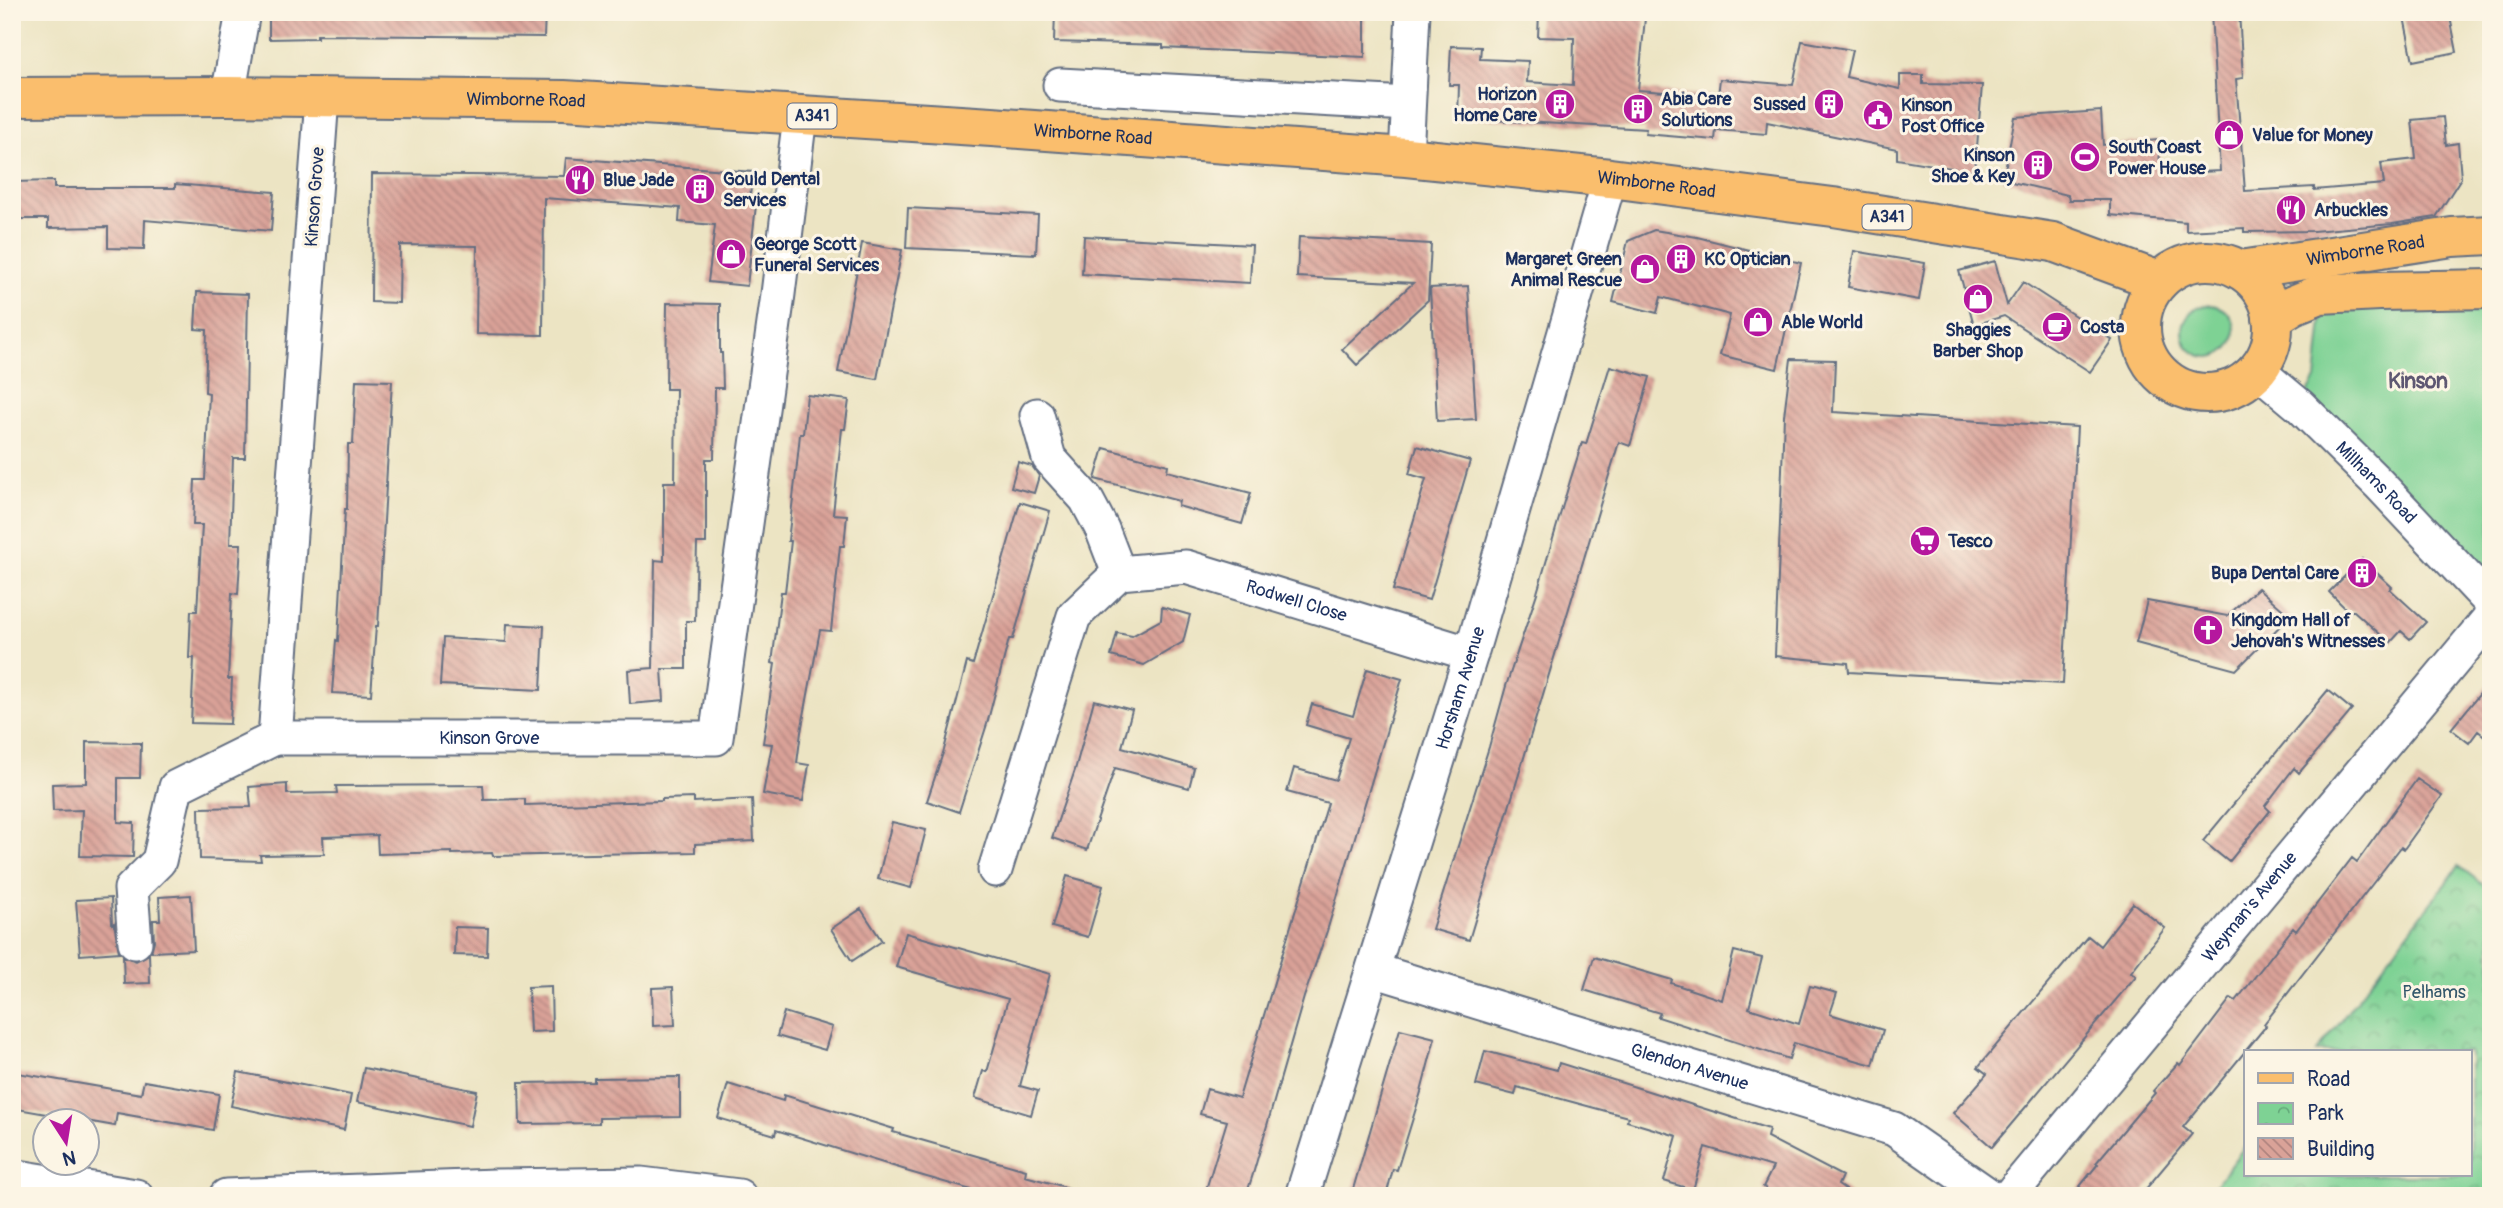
<svg xmlns="http://www.w3.org/2000/svg" width="2503" height="1208" font-family="Pangolin,sans-serif">
  <defs>
    <pattern id="park-crowns" width="20" height="18" patternUnits="userSpaceOnUse" patternTransform="scale(1.75)"><rect width="20" height="18" fill="#7ed294"/><path d="M2 6a3 3 0 1 1 6 0M12 15a3 3 0 1 1 6 0" fill="none" stroke="#66ab7c"/></pattern>
    <pattern id="building-back-hatch" width="6" height="6" patternUnits="userSpaceOnUse" patternTransform="scale(1.75)"><rect width="6" height="6" fill="#daa298"/><path d="M-1 5l2 2M0 0l6 6M5-1l2 2" fill="none" stroke="#b0847f"/></pattern>
  </defs>
  <rect width="100%" height="100%" fill="#fcf5e5"/>
  <filter id="ink" filterUnits="userSpaceOnUse"><feTurbulence type="fractalNoise" baseFrequency=".0143" numOctaves="2"/><feDisplacementMap in="SourceGraphic" scale="14" xChannelSelector="R" yChannelSelector="G"/><feConvolveMatrix kernelMatrix="1 2 1 2 8 2 1 2 1" color-interpolation-filters="sRGB"/></filter>
  <filter id="wash" filterUnits="userSpaceOnUse"><feTurbulence type="fractalNoise" baseFrequency=".00686" numOctaves="4" result="noise"/><feDisplacementMap in="SourceGraphic" scale="28" xChannelSelector="R" yChannelSelector="G"/><feGaussianBlur stdDeviation="1.57" result="paint"/><feColorMatrix in="noise" values="0 0 0 0 0 0 0 0 0 0 0 0 0 0 0 0 0 1.4 0 .05"/><feComposite in="paint" operator="in"/></filter>
  <g filter="url(#wash)">
    <rect width="100%" height="100%" fill="#ece4c3"/>
    <path fill="#7ed294" stroke="#4c8079" stroke-width="2" d="M2491 291V601L2301 404 2316 379 2324 300Z
      M2183 331a26 26 0 1 1 52 0a26 26 0 1 1-52 0Z"/>
    <path fill="url(#park-crowns)" stroke="#4c8079" stroke-width="2" d="M2459 866 2491 891V1196H2207L2246 1145V1175H2470V1052H2317Z"/>
    <g id="blocks">
      <path fill="url(#building-back-hatch)" d="M269 12H545L544 37 317 35V38L269 39Z
        M1055 12H1365V57L1163 48V45L1054 42Z
        M1539 12 1607 14 1645 18 1638 90 1718 96 1720 79 1793 85 1802 41 1852 50 1846 77 1900 89V75H1923V84L1982 85 1975 172 1897 159V149L1767 122 1766 134 1716 130 1715 140 1645 134 1646 129 1458 118 1459 85H1449L1451 46 1481 47 1480 59 1528 61 1527 82 1573 85 1574 38 1538 37Z
        M2211 12H2239L2243 78 2236 79 2245 191 2314 187V190L2384 184 2381 163 2416 159 2412 120 2443 117 2446 145 2458 143 2461 178 2436 217 2392 224 2313 231 2244 232V228L2186 231V222L2110 215V200H2069L2068 195 2003 180 2015 117 2101 111 2103 145 2158 140 2161 174 2220 171Z
        M2403 12H2449L2457 52 2413 61Z
        M566 158 753 172 749 204 756 205 747 286 708 282 715 225 679 222 680 208 544 198 543 335 476 334 477 246 400 245 399 303 371 302 372 174 564 176Z
        M54 181V188H175V184L274 192 271 231 145 220 144 249 108 248V227L48 228V219H12V182Z
        M908 208 1038 215 1036 254 906 248Z
        M1654 230 1697 237 1801 263 1777 369 1720 355 1730 315 1661 297 1657 313 1613 302 1628 241Z
        M1084 236 1252 245 1250 283 1082 274Z
        M1299 237 1431 244 1428 300 1357 365 1342 349 1413 283 1297 277Z
        M862 243 902 250 877 379 838 372Z
        M1854 251 1925 263 1919 300 1848 287Z
        M1995 261 2007 305 2023 282 2112 340 2090 372 2004 316 1974 325 1959 271Z
        M1468 286 1476 419 1437 421 1430 288Z
        M197 292 248 294 245 458H233L230 544H241L238 594 232 593 228 679H232L230 724 191 723 194 658H189L191 611H197L202 525H193L195 480H205L209 393 205 392 207 330 195 329Z
        M667 303 720 304V353H722L723 388H715L714 459H706V543H697L695 621H686V669H662L664 701 630 704 628 670 653 668 655 560 664 561V482H675L676 389H666Z
        M1791 359 1835 360 1833 412 2077 427 2063 684 1849 672 1848 663 1775 656 1784 416Z
        M1610 366 1650 377 1630 446 1619 442 1469 940 1432 929 1489 747 1506 686 1537 593 1570 481 1582 443 1586 444Z
        M356 380 392 381 378 626H376L371 695 332 693 336 640 338 641 345 509H347L348 444H353Z
        M807 395 849 400 845 429H842L833 514 847 515 844 546H840L831 631 820 630 801 732 797 763 809 765 803 801 763 794 772 744 763 743 775 664 772 663 781 592H785L791 541H788L797 464 800 434H803Z
        M1417 446 1470 461 1429 600 1393 590 1426 479 1409 474Z
        M1104 448 1168 465 1167 471 1251 493 1242 524 1178 506 1179 501 1095 479Z
        M1018 462 1032 466 1039 476 1034 493 1011 487Z
        M1020 502 1050 511 1013 639H1009L987 724 959 812 927 801 944 750 967 662 973 664Z
        M2362 559 2392 587 2390 589 2426 622 2410 639 2401 631 2390 643 2354 611H2348L2329 592Z
        M2258 588 2290 616 2236 670 2136 643 2147 601 2227 616Z
        M1162 607 1190 615 1183 642 1144 665 1111 656 1117 633 1132 636 1161 620Z
        M507 624 544 626 541 690 440 685 443 638 506 642Z
        M1367 669 1402 679 1327 931 1304 997 1253 1174 1246 1196H1204L1227 1121 1200 1114 1207 1089 1239 1098 1328 803 1287 792 1294 768 1336 780 1349 738 1306 725 1312 704 1353 716Z
        M2491 680V741L2478 731 2469 743 2451 729Z
        M2328 690 2352 710 2299 773 2294 768 2265 806 2270 811 2229 862 2203 841Z
        M1094 700 1132 710 1122 747 1194 768 1189 788 1115 768 1087 850 1052 838 1075 770Z
        M86 742 141 743 140 778H118V822L134 823 133 857 80 856 82 810 53 811 52 784 86 783Z
        M2417 779 2442 796 2404 849 2401 847 2264 1024 2266 1026 2183 1127 2192 1134 2140 1196H2072L2098 1164 2096 1163 2155 1093 2153 1091 2178 1063 2180 1065 2231 998 2236 1001 2293 928 2296 931 2352 858 2357 862Z
        M287 784V794L337 793 336 786 483 785 484 800 525 799V805L662 801V799L694 798V802L752 799 754 841 695 844V852L493 856 492 853 452 854V852L378 854 377 835 323 837 324 854 260 855 261 861 200 859 199 808 251 807 249 787Z
        M892 822 926 830 911 888 878 879Z
        M1067 876 1103 886 1088 937 1052 927Z
        M191 895 194 950 151 952 154 941 153 920H160L159 897Z
        M111 898 112 924 114 923 119 952 80 955 76 900Z
        M2133 903 2165 928 2131 972 2136 976 1992 1147 1953 1113 1987 1074 1978 1067 2088 936 2100 946Z
        M861 909 882 941 852 961 831 929Z
        M455 927 488 928 487 956 454 955Z
        M906 933 1050 974 1020 1086 1038 1091 1031 1115 975 1098 983 1071 987 1072 1008 999 896 967Z
        M1734 951 1762 958 1749 1008 1799 1024 1810 986 1837 993 1830 1014 1883 1030 1873 1065 1794 1043 1789 1059 1658 1017 1660 1013 1584 990 1594 957 1672 980 1671 983 1722 1000Z
        M149 954 150 983 124 984 123 956 136 961Z
        M551 986 552 1031 530 1032 528 987Z
        M673 987 675 1025 653 1026 652 988Z
        M784 1012 832 1027 825 1050 777 1036Z
        M1400 1029 1435 1038 1421 1092 1397 1170 1393 1169 1386 1196H1351Z
        M1485 1051 1557 1070 1559 1063 1769 1129 1767 1137 1842 1176 1838 1185 1854 1196H1762L1766 1188 1763 1187 1773 1167 1705 1147 1693 1190 1664 1181 1677 1136 1627 1121 1628 1117 1517 1087 1515 1095 1476 1085Z
        M364 1068 477 1091 470 1126 357 1102Z
        M12 1072 141 1094 144 1081 219 1094 213 1130 117 1113 115 1126 12 1108Z
        M238 1072 351 1095 344 1130 231 1106Z
        M680 1077V1117L599 1118V1123L520 1124 519 1083 594 1082V1078Z
        M728 1084 783 1101 784 1095 894 1129 893 1132 1026 1170 1025 1176 1069 1188 1068 1196H992L906 1171V1170L776 1130 775 1135 718 1118Z"/>
    </g>
  </g>
  <g filter="url(#ink)">
    <use href="#blocks" fill-opacity="0" stroke="#646e81" stroke-width="2"/>
    <g fill="none" stroke-linecap="round" stroke-linejoin="round">
      <g stroke="#646e81" stroke-width="37">
        <g id="street">
          <path d="M1060 85 1408 104"/>
          <path d="M228 96 243 12"/>
          <path id="s1" d="M322 98 275 738H716L777 302 800 116"/>
          <path d="M1406 157 1413 12"/>
          <path id="s2" d="M2257 370 2300 406 2379 484 2491 603"/>
          <path d="M1037 415 1049 458 1086 499 1102 529 1119 573"/>
          <path id="s3" d="M995 870 1074 616 1119 573 1186 567 1471 654"/>
          <path d="M135 942 131 889 159 861 176 787 275 738"/>
          <path id="s4" d="M1373 970 1894 1129 1990 1196"/>
          <path d="M12 1176 136 1196"/>
          <path d="M226 1196 495 1186 641 1184 739 1196"/>
          <path id="s5" d="M1302 1196 1471 654 1610 178"/>
          <path id="s6" d="M2009 1196 2491 616"/>
        </g>
      </g>
      <g stroke="#646e81" stroke-width="42">
        <g id="primary">
          <path id="s7" d="M12 97 228 96 564 100 992 127 1406 157 1610 178 1833 207 2053 242 2159 281"/>
          <circle cx="2207" cy="327" r="66"/>
          <path id="s8" d="M2241 270 2452 237 2491 235"/>
          <path d="M2272 318 2293 305 2320 294 2379 291 2491 289"/>
        </g>
      </g>
      <use href="#street" stroke="#fff" stroke-width="33"/>
      <use href="#primary" stroke="#fabe6d" stroke-width="38"/>
    </g>
  </g>
  <defs>
    <g id="building-disc" transform="scale(1.575)"><circle r="9.5" fill="#b5179e" stroke="#fcf5e5"/><path d="M-4-6H4V6H1V3H-1V6H-4ZM-2.5-4.3h1.7v1.8h-1.7ZM.8-4.3h1.7v1.8H.8ZM-2.5-1h1.7V.8h-1.7ZM.8-1h1.7V.8H.8Z" fill="#fff"/></g>
    <g id="civic-disc" transform="scale(1.575)"><circle r="9.5" fill="#b5179e" stroke="#fcf5e5"/><path d="M-.6-6.5H3V-4.5H.6V-3L4-1V1h2V6H-6V1h2V-1L-.6-3ZM-1.2 2.5V6h2.4V2.5Z" fill="#fff"/></g>
    <g id="shop-disc" transform="scale(1.575)"><circle r="9.5" fill="#b5179e" stroke="#fcf5e5"/><path d="M-5-2.5h2.3a2.7 3.5 0 0 1 5.4 0H5L5.5 6h-11ZM-1.5-2.5h3a1.5 2.3 0 0 0-3 0Z" fill="#fff"/></g>
    <g id="stadium-disc" transform="scale(1.575)"><circle r="9.5" fill="#b5179e" stroke="#fcf5e5"/><path d="M0-5a6.5 5 0 1 0 0 10a6.5 5 0 1 0 0-10ZM-3.5-1.8h7v3.6h-7Z" fill="#fff"/></g>
    <g id="restaurant-disc" transform="scale(1.575)"><circle r="9.5" fill="#b5179e" stroke="#fcf5e5"/><path d="M-5-6h1v4h1v-4h1v4h1v-4h1v5L-1.5 .5V6h-2V.5L-5-1ZM5-6V6H3V1.5H1.5Q1.5-4 5-6Z" fill="#fff"/></g>
    <g id="cafe-disc" transform="scale(1.575)"><circle r="9.5" fill="#b5179e" stroke="#fcf5e5"/><path d="M-5.5-4.5H6V0H3Q3 3.5 0 3.5H-2.5Q-5.5 3.5-5.5 0ZM3-3.2v2h1.7v-2ZM-6 4.5H4V6H-6Z" fill="#fff"/></g>
    <g id="supermarket-disc" transform="scale(1.575)"><circle r="9.5" fill="#b5179e" stroke="#fcf5e5"/><path d="M-6-5.5h2.5l.6 2H6L4.5 2H-2.5L-4.4-4H-6ZM-1.5 3.2a1.3 1.3 0 1 0 .1 0ZM3 3.2a1.3 1.3 0 1 0 .1 0Z" fill="#fff"/></g>
    <g id="church-disc" transform="scale(1.575)"><circle r="9.5" fill="#b5179e" stroke="#fcf5e5"/><path d="M-1.2-6h2.4v3.5h3.3v2.4h-3.3V6h-2.4V-.1h-3.3v-2.4h3.3Z" fill="#fff"/></g>
  </defs>
  <g fill-rule="evenodd">
    <use href="#building-disc" x="1560" y="104"/>
    <use href="#building-disc" x="1829" y="104"/>
    <use href="#building-disc" x="1638" y="109"/>
    <use href="#civic-disc" x="1878" y="115"/>
    <use href="#shop-disc" x="2229" y="135"/>
    <use href="#stadium-disc" x="2085" y="157"/>
    <use href="#building-disc" x="2038" y="165"/>
    <use href="#restaurant-disc" x="580" y="180"/>
    <use href="#building-disc" x="700" y="189"/>
    <use href="#restaurant-disc" x="2291" y="210"/>
    <use href="#shop-disc" x="731" y="254"/>
    <use href="#building-disc" x="1681" y="259"/>
    <use href="#shop-disc" x="1645" y="269"/>
    <use href="#shop-disc" x="1978" y="299"/>
    <use href="#shop-disc" x="1758" y="322"/>
    <use href="#cafe-disc" x="2057" y="327"/>
    <use href="#supermarket-disc" x="1925" y="541"/>
    <use href="#building-disc" x="2362" y="573"/>
    <use href="#church-disc" x="2208" y="630"/>
  </g>
  <g text-anchor="middle" dominant-baseline="central" stroke-width="6" stroke-linejoin="round" paint-order="stroke">
    <g fill="#fcf5e5" stroke="#5e6a86" stroke-width="2">
      <rect x="787.5" y="103.5" width="49" height="25" rx="5"/>
      <rect x="1862.5" y="204.5" width="49" height="25" rx="5"/>
    </g>
    <g font-size="16" font-weight="bold" fill="#1b2f5e">
      <text x="812" y="116">A341</text>
      <text x="1887" y="217">A341</text>
    </g>
    <g font-size="18" font-weight="bold" fill="#1b2f5e" stroke="#fcf5e5" text-anchor="start">
      <text x="1537" y="94" text-anchor="end">Horizon<tspan x="1537" dy="21">Home Care</tspan></text>
      <text x="1661" y="99">Abia Care<tspan x="1661" dy="21">Solutions</tspan></text>
      <text x="1806" y="104" text-anchor="end">Sussed</text>
      <text x="1901" y="105">Kinson<tspan x="1901" dy="21">Post Office</tspan></text>
      <text x="2252" y="135">Value for Money</text>
      <text x="2108" y="147">South Coast<tspan x="2108" dy="21">Power House</tspan></text>
      <text x="2015" y="155" text-anchor="end">Kinson<tspan x="2015" dy="21">Shoe &amp; Key</tspan></text>
      <text x="723" y="179">Gould Dental<tspan x="723" dy="21">Services</tspan></text>
      <text x="603" y="180">Blue Jade</text>
      <text x="2314" y="210">Arbuckles</text>
      <text x="754" y="244">George Scott<tspan x="754" dy="21">Funeral Services</tspan></text>
      <text x="1622" y="259" text-anchor="end">Margaret Green<tspan x="1622" dy="21">Animal Rescue</tspan></text>
      <text x="1704" y="259">KC Optician</text>
      <text x="1781" y="322">Able World</text>
      <text x="2080" y="327">Costa</text>
      <text x="1978" y="330" text-anchor="middle">Shaggies<tspan x="1978" dy="21">Barber Shop</tspan></text>
      <text x="1948" y="541">Tesco</text>
      <text x="2339" y="573" text-anchor="end">Bupa Dental Care</text>
      <text x="2231" y="620">Kingdom Hall of<tspan x="2231" dy="21">Jehovah's Witnesses</tspan></text>
    </g>
    <g font-size="18" fill="#1b2f5e" stroke="#fcf5e5">
      <text stroke="none"><textPath href="#s7" startOffset="514">Wimborne Road</textPath></text>
      <text stroke="none"><textPath href="#s7" startOffset="1082">Wimborne Road</textPath></text>
      <text stroke="none"><textPath href="#s7" startOffset="1648">Wimborne Road</textPath></text>
      <text transform="translate(315 197) rotate(-86)">Kinson Grove</text>
      <text stroke="none"><textPath href="#s8" startOffset="126">Wimborne Road</textPath></text>
      <text stroke="none"><textPath href="#s2" startOffset="164">Millhams Road</textPath></text>
      <text stroke="none"><textPath href="#s3" startOffset="511">Rodwell Close</textPath></text>
      <text stroke="none"><textPath href="#s5" startOffset="532">Horsham Avenue</textPath></text>
      <text stroke="none"><textPath href="#s1" startOffset="856">Kinson Grove</textPath></text>
      <text stroke="none"><textPath href="#s6" startOffset="376">Weyman's Avenue</textPath></text>
      <text stroke="none"><textPath href="#s4" startOffset="331">Glendon Avenue</textPath></text>
    </g>
    <g font-size="18" fill="#34586c" stroke="#fcf5e5">
      <text x="2434" y="992">Pelhams</text>
    </g>
    <g font-size="21" font-weight="bold" fill="#5e5772" stroke="#fcf5e5">
      <text x="2418" y="381">Kinson</text>
    </g>
  </g>
  <rect width="2503" height="1208" fill="none" stroke="#fcf5e5" stroke-width="42"/>
  <rect x="2244" y="1050" width="228" height="126" fill="#fcf5e5" stroke="#a2a6af" stroke-width="2"/>
  <rect x="2258" y="1073" width="35" height="10" fill="#fabe6d" stroke="#a2a6af" stroke-width="2"/>
  <text x="2307" y="1086" font-size="21" fill="#1b2f5e">Road</text>
  <rect x="2258" y="1103" width="35" height="21" fill="url(#park-crowns)" stroke="#a2a6af" stroke-width="2"/>
  <text x="2307" y="1120" font-size="21" fill="#1b2f5e">Park</text>
  <rect x="2258" y="1138" width="35" height="21" fill="url(#building-back-hatch)" stroke="#a2a6af" stroke-width="2"/>
  <text x="2307" y="1156" font-size="21" fill="#1b2f5e">Building</text>
  <g transform="translate(66 1142) rotate(168)"><circle r="33" fill="#fcf5e5" stroke="#a2a6af" stroke-width="2"/>
  <path d="M0-5L12 26L0 18L-12 26Z" fill="#b5179e"/>
  <text y="-10" font-size="19" font-weight="bold" text-anchor="middle" fill="#1b2f5e">N</text>
  </g>
</svg>
